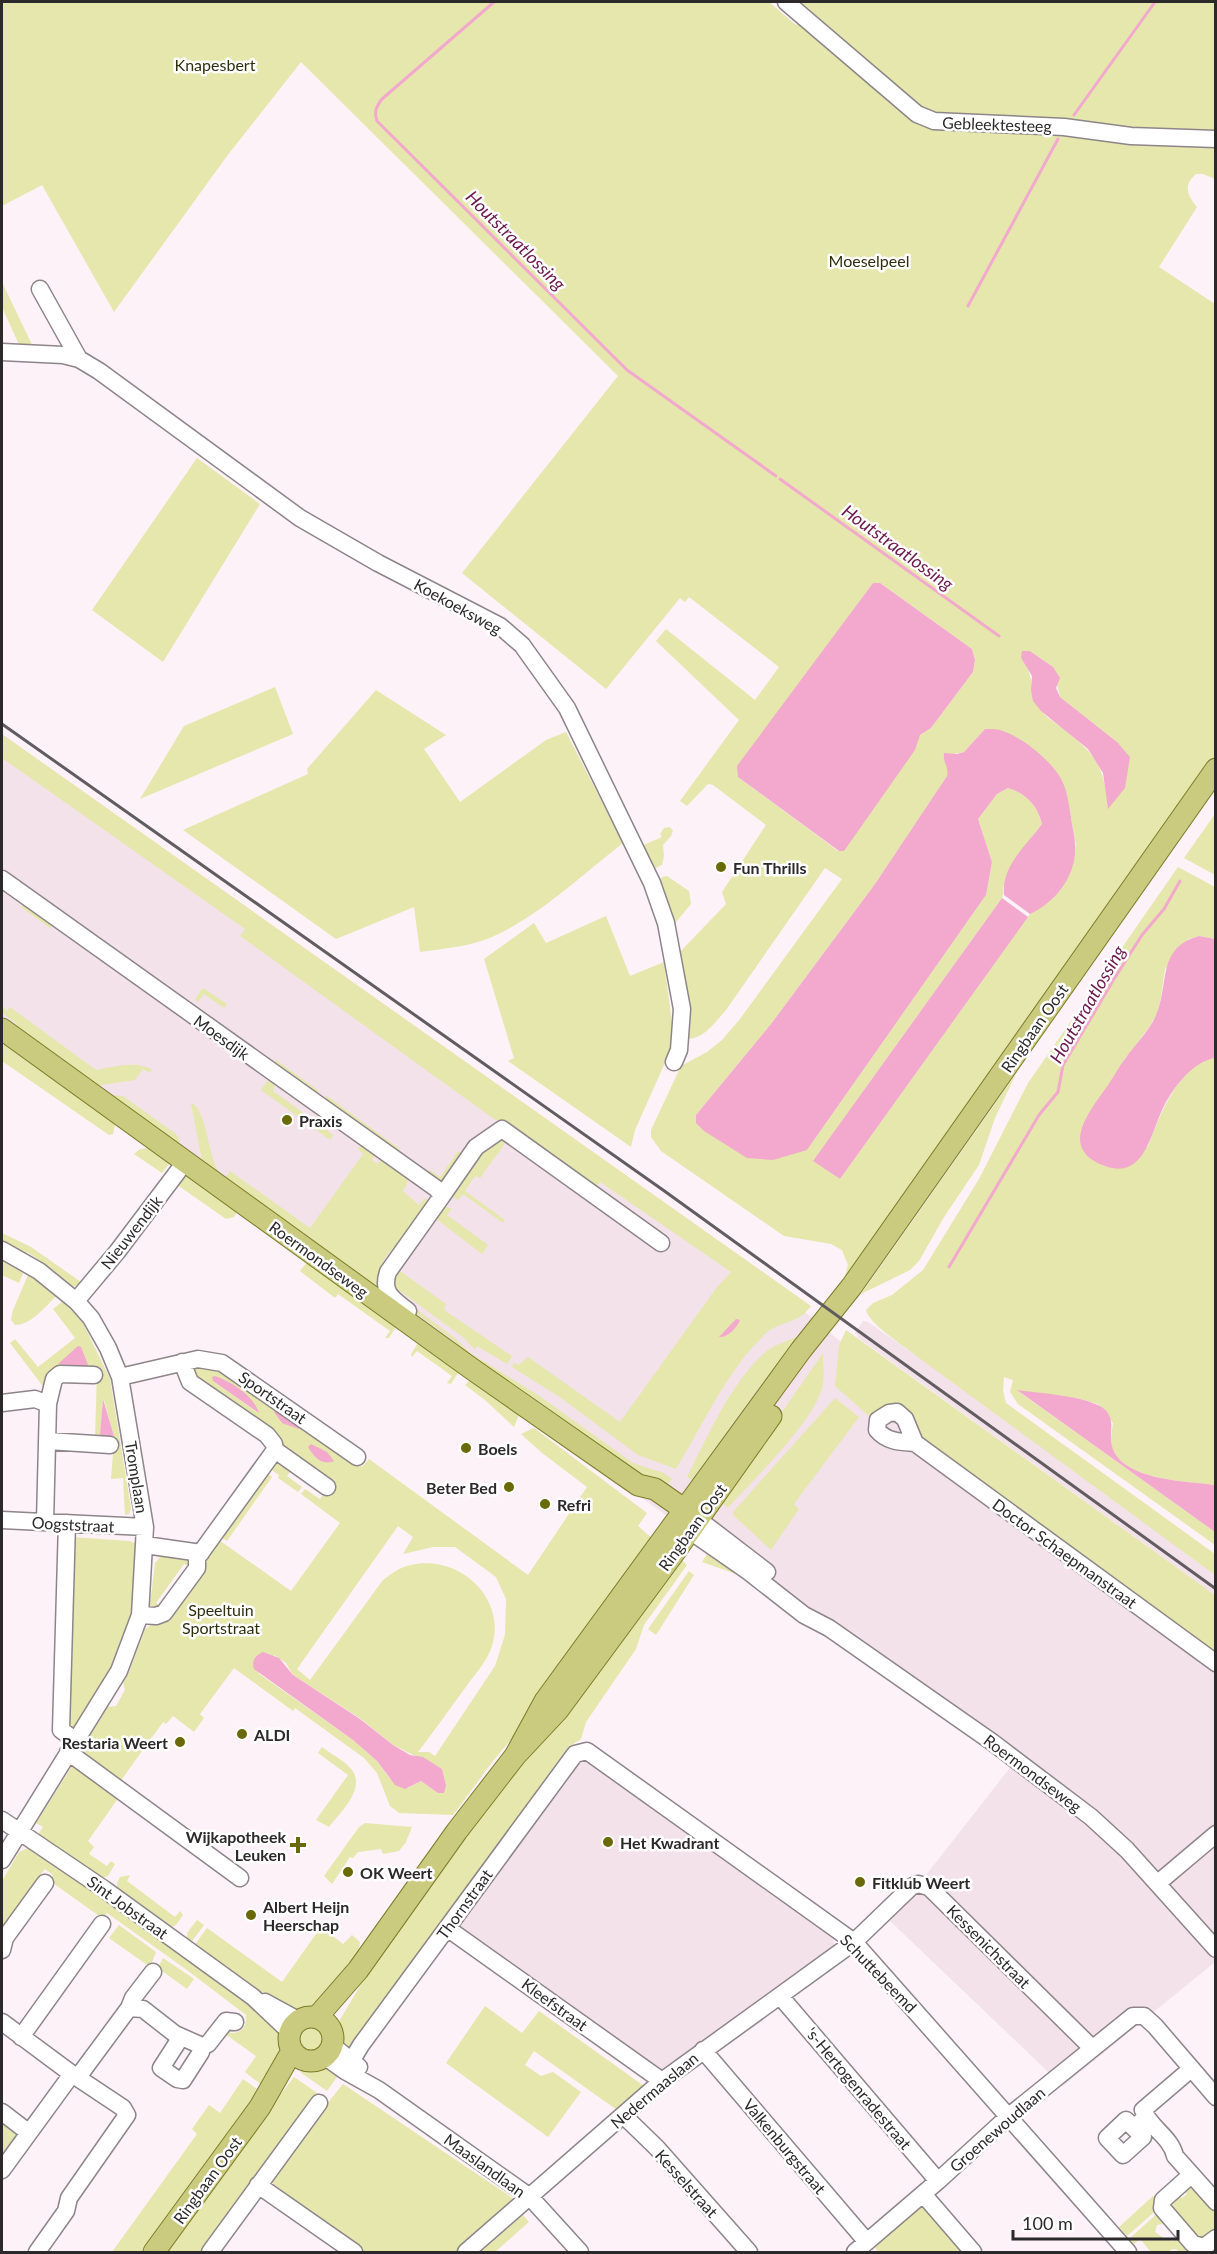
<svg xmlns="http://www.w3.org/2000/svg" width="1217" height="2254" font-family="Lato,sans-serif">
  <rect width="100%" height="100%" fill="#fcf2f7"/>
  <path fill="#f4e2ea" d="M2 752 628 1201 729 1269 809 1315 1127 1584 1215 1650V1962L1063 2086 890 1921 1009 1769 1007 1760 284 1241 2 1032Z
    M863 1321 868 1322 974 1396 1215 1575V1595L857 1337 858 1335 855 1333Z
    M585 1760 833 1939 835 1948 662 2072 461 1929 460 1922 574 1763Z"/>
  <path fill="#e5e7ac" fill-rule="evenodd" d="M2 2H769L796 25 811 11 800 2H1215V130H1205L1194 144H1215V179L1203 174H1196C1183 185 1187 195 1197 207L1159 267 1215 304V759L844 1279 848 1265 842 1250 831 1244 784 1236 661 1151 651 1137V1130L681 1066 707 1052 722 1040 740 1019 842 879 825 868 726 1010C715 1022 705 1038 688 1039L679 953 726 904 722 892 766 825 713 785 708 784 687 806 680 801 739 720 656 641 666 629 755 700 779 667 689 597 685 602 680 598 606 689 462 573 618 376 301 62 227 156 114 312 42 185 2 206ZM873 583H880L972 649 975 660 973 672 931 728 920 735 844 851H838L738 777V766ZM1030 651 1053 667 1060 697 1117 742 1108 808C1104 764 1095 754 1061 727 1055 722 1045 717 1040 709 1029 691 1035 675 1021 658ZM985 729 1069 806 1076 845 1072 868 1059 892 1030 914 840 1179 814 1160 1002 898C1004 893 1002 890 1004 885 1010 862 1028 843 1042 824 1038 806 1026 793 1008 788L997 794 978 819 992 862 986 895 807 1150 696 1115 771 1024 875 884 947 776 948 767 943 756 964 752Z
    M2 282 34 349H21L2 307Z
    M197 458 260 504 163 662 92 610Z
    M275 687 293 734 140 799 184 726Z
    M376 690 446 735 424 749 460 802 546 740 566 732 623 843C582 875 539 916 492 937 472 946 442 949 420 952L414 907 336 939 183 830 308 774 307 769Z
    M2 734 811 1306C798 1325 779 1321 765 1334 726 1372 704 1423 676 1469L638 1455 561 1398 512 1367 514 1363 519 1365 528 1357 620 1422 717 1287 731 1272 600 1182 595 1188 504 1123 494 1119 240 936 245 929 2 758Z
    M1215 814V875L1184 858Z
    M670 827 673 831 671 836 663 845 664 856 662 865 650 871 639 847 662 837 660 834 664 828Z
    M1178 867 1215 887V939L1199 936 1189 939 1165 969 1160 1003 1156 1015 1148 1029 1124 1060 1110 1083 1088 1157 1104 1166 1148 1146C1160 1116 1178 1064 1215 1058V1485C1187 1481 1123 1481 1112 1447 1110 1440 1112 1431 1113 1423L1098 1404 1081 1399 1018 1391 1215 1532V1545L1018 1404 1010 1392 1013 1380 1004 1377 1003 1391 1006 1403 1215 1554V1575L915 1355C903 1345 869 1324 866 1310L873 1303 892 1295 923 1270 979 1179 1028 1083Z
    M667 876 689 891 691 904 672 927 657 888 662 877Z
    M24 903 53 923 50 928 21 907Z
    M606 916 630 976 664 962 673 1031 671 1049 635 1130 631 1147 508 1061 514 1058 484 959 534 923 546 943Z
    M203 988 227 1004 224 1008 204 994 198 1002 195 999Z
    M2 1007 7 1011 10 1007 96 1070C114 1067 136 1060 152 1070L150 1073 143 1069 135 1080 95 1086 15 1027 17 1024 2 1013Z
    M2 1040 111 1117 115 1125 113 1134 109 1135 2 1061Z
    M276 1060 319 1091 315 1096 273 1065Z
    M1016 1074 995 1118 979 1165 944 1217 919 1261 910 1270 861 1294Z
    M267 1081 275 1083 273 1091 313 1120 316 1116 321 1117 322 1121 320 1125 333 1135 330 1140 261 1090Z
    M110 1095 123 1096 176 1134 180 1141 176 1145Z
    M327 1096 400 1149 397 1154 323 1101Z
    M191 1103C208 1109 207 1161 222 1176L202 1161Z
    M501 1139 506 1142 480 1178 475 1176 465 1191 505 1220 503 1223 463 1194 458 1200 453 1197V1192L489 1142Z
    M361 1145 375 1155 372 1160 378 1164 381 1159 406 1177 408 1182 403 1191 419 1205 425 1198 428 1201 394 1251H390L383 1261 384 1264 376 1291 222 1182 230 1171 310 1228 363 1154 358 1149Z
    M153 1148 169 1159V1164L162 1173 134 1154 140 1149Z
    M458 1151 464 1155 446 1179 440 1182 426 1175 430 1170 440 1177Z
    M189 1176 235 1207 237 1212 234 1217 226 1219 176 1184 182 1177Z
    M444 1206 452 1209 447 1215 488 1245 482 1254 435 1218Z
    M2 1233 31 1247 81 1282 78 1286C65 1289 50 1271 40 1263L41 1261 27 1252 26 1256 2 1243Z
    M2 1261 23 1273 19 1283 2 1275Z
    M311 1261 396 1327 389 1338H385L390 1331 338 1294 335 1298 300 1271 307 1262Z
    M400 1271 446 1304 444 1310 512 1356 507 1364 477 1346 475 1350 464 1338 400 1291 392 1287V1281Z
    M28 1275 43 1283 56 1296C45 1307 31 1325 15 1325L11 1320 13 1310Z
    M396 1294 455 1338 470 1353 538 1395 633 1463 664 1473 672 1479 664 1489 640 1476 536 1400 479 1366 453 1340 394 1297Z
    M63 1301 83 1323 110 1379 131 1508 129 1514 125 1515 123 1478 111 1479 114 1441 95 1438 97 1374 90 1370 45 1389 10 1343 15 1339 38 1367 75 1338 53 1309ZM103 1399 104 1400 114 1436 100 1434Z
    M846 1330 1215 1595V1657L926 1446 891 1411 870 1417 835 1386 839 1345Z
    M803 1335 763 1382 692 1480 687 1477C708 1436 728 1388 762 1355 772 1345 789 1340 803 1335Z
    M418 1343C431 1344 455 1360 458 1373L451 1384 447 1383 452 1376 417 1351 412 1357 411 1354Z
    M823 1353C823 1365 825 1379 821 1391 811 1424 753 1480 728 1508L720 1501Z
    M206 1366 232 1375 362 1467 369 1459 528 1575 587 1487 542 1453 521 1434 534 1428 647 1513 638 1526 655 1541 532 1714 493 1761 453 1815 399 1813 390 1806 377 1773 364 1758 295 1708 293 1711 234 1668 200 1714 204 1718 194 1732 173 1716 166 1724 163 1722 119 1783 79 1753 108 1707 116 1706 125 1690 123 1683 129 1672 145 1629 151 1625 216 1538 291 1591 340 1523 301 1494 305 1489 320 1499 331 1484 285 1450 263 1422 239 1406H233L227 1398 202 1379 196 1380 193 1367ZM221 1379C238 1387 248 1396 257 1412L213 1381ZM398 1526 413 1537 403 1554 433 1547H455L496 1577 506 1599 505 1635 495 1666 435 1756 429 1752H418C434 1731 449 1710 465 1688 474 1675 487 1662 492 1646 507 1597 458 1554 411 1565 400 1567 391 1574 383 1580L310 1680 297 1669ZM274 1655 286 1663 293 1675 361 1719 393 1745 442 1769 446 1785 438 1793 421 1781 408 1788 389 1778 377 1761 353 1740 258 1673Z
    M469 1381H477L519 1415 514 1427 485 1400 465 1385Z
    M835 1398 859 1417 794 1504 799 1509 771 1550 733 1515V1512Z
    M276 1460 292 1469 287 1476 302 1487 298 1492 278 1478 279 1475 267 1467Z
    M267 1473 272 1477 227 1541 218 1535Z
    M71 1537 130 1541 137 1544C136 1564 137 1585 135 1604 127 1652 96 1695 69 1734Z
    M707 1554 736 1574 702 1562Z
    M185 1555 190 1559 191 1568 184 1564 156 1603 162 1608 153 1610 150 1605 155 1563 161 1556Z
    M681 1559 687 1565 644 1625 636 1649 586 1722 581 1739 567 1748 354 2049 349 2051 341 2044 338 2023 391 1934 464 1833Z
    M689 1571 694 1575 656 1635 648 1629Z
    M322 1747C331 1754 345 1761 352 1770 366 1789 340 1813 329 1827L316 1820 348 1775 318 1753Z
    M74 1763 119 1797 88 1841 94 1847 89 1854 107 1866 111 1861 115 1864 108 1876 99 1879 38 1835 43 1827 36 1823Z
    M365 1823 412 1827 406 1842 399 1851 383 1854 381 1849 358 1852 353 1858 350 1857 332 1884 324 1876 359 1827Z
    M33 1846 194 1960 278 2026C289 2053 277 2064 264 2087L245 2072 256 2056 225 2034 228 2031 231 2033C242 2033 247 2026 246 2015L187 1970 107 1913 102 1918 50 1881 53 1875 45 1869 35 1881 34 1888 2 1933V1881L19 1852Z
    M130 1875 127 1881 175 1917 180 1911 183 1915 176 1925 167 1929 118 1893 117 1883 120 1877Z
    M197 1920 204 1925 190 1944 187 1941V1933Z
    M119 1925 156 1952 150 1967 109 1938Z
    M321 1927 343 1944 352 1935 360 1942 358 1955 314 2010 301 2012 288 2008 231 1974 193 1947 207 1928 282 1982Z
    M163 1958 194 1979 187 1989 158 1968Z
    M485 2006 522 2033 539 2011 644 2086 617 2110 534 2051 525 2065 541 2076 553 2072 581 2092 548 2137 446 2063Z
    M298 2039a13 13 0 1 1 26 0a13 13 0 1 1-26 0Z
    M327 2065 340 2073 327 2091 300 2072 308 2067Z
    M294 2077 323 2097 205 2252H159Z
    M243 2079 260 2091 145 2252H112L197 2134 192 2129 209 2105 220 2113Z
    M343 2084 511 2197 515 2200 514 2203 457 2252H364L267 2179Z
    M2 2117 23 2132 2 2165Z
    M1194 2183 1215 2206V2234L1204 2244 1166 2208 1177 2193 1182 2198 1187 2194 1182 2188Z
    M1153 2196 1159 2203V2208L1127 2236 1119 2227Z
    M917 2205 926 2207 965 2252H878L873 2244Z
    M1160 2211 1190 2247 1215 2241V2250L1213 2252H1179L1176 2249H1172L1169 2252H1151L1140 2239 1134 2244 1129 2239ZM1162 2224 1169 2226 1177 2237 1174 2241 1165 2239 1155 2232 1157 2225Z
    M523 2215 529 2222 495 2252H480Z"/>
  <path fill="#f2a9cd" d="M873 583H880L972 649 975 660 973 672 931 728 920 735 915 750 844 851H839L738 777 737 766Z
    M1022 651H1030L1053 667 1060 678 1056 688 1060 697 1117 742 1130 757 1125 788 1108 809 1103 773 1088 749 1041 711 1033 701 1031 690 1032 676 1021 658Z
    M985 729C991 729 998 729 1003 731 1023 738 1049 759 1060 777 1067 788 1069 805 1071 817 1072 826 1075 836 1075 845 1077 875 1056 902 1030 914L1004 895C1001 866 1026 846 1042 824 1038 806 1026 793 1008 788L997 794 978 819 992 862 986 895 807 1150 773 1160 747 1158 704 1131 696 1123V1115L771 1024 875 884 947 776C949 766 942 761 944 753L957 754 964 752Z
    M1002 898 1028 917 840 1179 813 1161Z
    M1199 936 1215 939V1058C1192 1062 1174 1087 1164 1106 1151 1131 1145 1181 1105 1166 1055 1148 1093 1108 1110 1082 1115 1075 1119 1066 1125 1059 1135 1044 1149 1032 1156 1015 1170 984 1156 948 1199 936Z
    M736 1319 740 1320C737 1328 727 1338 719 1337Z
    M78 1346 81 1347 88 1365 87 1367 58 1364Z
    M215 1376C232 1382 253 1395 259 1413L213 1381 212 1377Z
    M1017 1390C1038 1393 1087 1396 1103 1408 1117 1419 1108 1432 1112 1446 1121 1481 1188 1481 1215 1485V1532Z
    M103 1399 114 1436H102L100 1434Z
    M276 1409 299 1426V1429L282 1423 274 1412Z
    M311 1444 327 1452 334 1461C322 1466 314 1457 308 1447Z
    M263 1652 279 1658 293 1675 360 1719 393 1745 410 1755 423 1757 442 1769 446 1785 444 1793H438L421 1781 405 1789 395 1785 377 1761 353 1740 254 1669C251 1660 256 1655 263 1652Z"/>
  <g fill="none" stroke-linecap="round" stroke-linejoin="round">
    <path stroke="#f2a9cd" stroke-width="3" d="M494 2 382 99C376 107 374 112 377 121L627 370 776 476
      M1074 115 1155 2
      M968 306 1058 139
      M780 479 999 636
      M949 1267 1039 1115 1058 1092 1063 1065 1114 979 1142 935 1164 909 1180 881"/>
    <g stroke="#8d8589" stroke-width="19">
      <path id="minor" d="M786 2 917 114 934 121 1064 127 1131 136 1216 139
        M40 289 79 359
        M2 352 63 355 79 359 99 371 300 518 378 563 500 626 522 645 567 708 652 883 666 923 682 1009 679 1050 674 1062
        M2 879 437 1189 442 1196 476 1147 502 1129 661 1243
        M2 1250 39 1271 76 1301 91 1318 108 1348 120 1377 145 1527 140 1615 119 1671 2 1860
        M76 1301 117 1252 185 1162
        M408 1311C393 1299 381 1293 388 1272L442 1196
        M182 1362 190 1382 267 1435 274 1444 275 1450
        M120 1377 198 1359 222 1363 357 1457
        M2 1403 35 1399 48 1404
        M48 1441 110 1445
        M915 1443C901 1442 887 1442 877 1430L878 1420 889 1413 897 1412 905 1419 915 1443 1216 1663
        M698 1519 767 1572
        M2 1520 145 1527
        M45 1522 48 1404 54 1379 60 1374 94 1375
        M67 1523 61 1730 75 1740
        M690 1531 749 1572 804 1615 829 1628 992 1742 1091 1817 1127 1850 1216 1949
        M145 1545 201 1553
        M140 1615 156 1616 164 1613 197 1568V1558L275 1450 327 1487
        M68 1752 240 1878
        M2 1820 104 1889 253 1997 290 2032
        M1158 1883 1216 1834
        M447 1928 662 2081
        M2 1950 5 1938 45 1883
        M780 1996 938 2181
        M265 2002 298 2020
        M129 2008 143 2009 175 2034 202 2046 208 2044 226 2021 235 2022
        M2 2022 72 2074 123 2108 127 2115 69 2198 66 2211 37 2252
        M21 2037 102 1924
        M181 2037 161 2068 177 2079 183 2080 201 2052 202 2046
        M332 2045 359 2067
        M703 2050 867 2242
        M324 2056 345 2071 379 2090 530 2197 580 2252
        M352 2060 361 2045 575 1754 587 1751 854 1942 1128 2252
        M1191 2069 1143 2110C1150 2128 1171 2137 1175 2156L1216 2202
        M78 2077 129 2008 133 1998 153 1972
        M2 2112 28 2132
        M623 2115 657 2148 749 2252
        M1134 2128 1143 2137 1123 2155 1107 2138 1126 2120 1134 2128 1146 2117
        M2 2170 72 2074
        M1191 2175 1163 2200 1162 2208 1193 2244 1204 2247 1216 2238
        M258 2185 354 2252
        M923 2194 973 2252
        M210 2252 319 2103
        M466 2252 662 2081 854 1942 911 1887 918 1884 929 1887 1092 2048
        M855 2252 938 2181 1009 2116 1133 2016H1144L1155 2026 1216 2097"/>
    </g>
    <g stroke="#7c7c29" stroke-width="23">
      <path id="major" d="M2 1029 472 1369 638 1485 655 1489 695 1517
        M515 1756 545 1701 801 1350 852 1286 1216 769
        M289 2039a22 22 0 1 1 44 0a22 22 0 1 1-44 0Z
        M317 2017 358 1970 457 1831 515 1756 558 1710 674 1553 771 1416
        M154 2252 260 2107 292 2051"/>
    </g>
    <use href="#minor" stroke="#fff" stroke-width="16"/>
    <use href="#major" stroke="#cacb7f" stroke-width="21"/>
    <path stroke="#615c5f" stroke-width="3" d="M2 724 663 1190 1216 1589"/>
  </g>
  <g fill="#696905" stroke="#fff" stroke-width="2">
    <circle cx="721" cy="867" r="6"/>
    <circle cx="287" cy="1120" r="6"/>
    <circle cx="466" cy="1448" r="6"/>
    <circle cx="509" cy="1487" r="6"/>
    <circle cx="545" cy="1504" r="6"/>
    <circle cx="242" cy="1734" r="6"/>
    <circle cx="180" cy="1742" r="6"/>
    <circle cx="608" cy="1842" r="6"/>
    <path d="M295 1836h6v6h6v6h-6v6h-6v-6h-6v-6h6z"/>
    <circle cx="348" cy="1872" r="6"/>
    <circle cx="860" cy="1882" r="6"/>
    <circle cx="251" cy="1915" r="6"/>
  </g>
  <g text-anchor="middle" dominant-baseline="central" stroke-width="5" stroke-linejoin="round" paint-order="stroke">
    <g font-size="16" fill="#2f2f0e" stroke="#fff">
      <text x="215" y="64">Knapesbert</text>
      <text x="869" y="260">Moeselpeel</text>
      <text x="221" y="1609">Speeltuin<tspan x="221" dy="18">Sportstraat</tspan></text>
    </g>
    <g font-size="16" fill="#2c292a" stroke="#fff">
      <text transform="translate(997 124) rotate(2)">Gebleektesteeg</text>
      <text transform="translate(458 606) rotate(29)">Koekoeksweg</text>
      <text transform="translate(1034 1028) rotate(-55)">Ringbaan Oost</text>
      <text transform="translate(222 1037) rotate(36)">Moesdijk</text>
      <text transform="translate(131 1232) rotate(-52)">Nieuwendijk</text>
      <text transform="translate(319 1259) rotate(36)">Roermondseweg</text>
      <text transform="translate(273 1397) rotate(35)">Sportstraat</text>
      <text transform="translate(137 1477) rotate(81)">Tromplaan</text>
      <text transform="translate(73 1524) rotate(3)">Oogststraat</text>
      <text transform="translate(692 1527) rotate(-54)">Ringbaan Oost</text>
      <text transform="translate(1065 1553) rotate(36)">Doctor Schaepmanstraat</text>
      <text transform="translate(1033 1773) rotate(37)">Roermondseweg</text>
      <text transform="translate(464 1904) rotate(-54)">Thornstraat</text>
      <text transform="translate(128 1907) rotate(36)">Sint Jobstraat</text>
      <text transform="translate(989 1946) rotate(45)">Kessenichstraat</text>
      <text transform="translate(879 1973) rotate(46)">Schuttebeemd</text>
      <text transform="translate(555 2004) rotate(36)">Kleefstraat</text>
      <text transform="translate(859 2088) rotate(50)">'s-Hertogenradestraat</text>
      <text transform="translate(654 2090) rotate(-40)">Nedermaaslaan</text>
      <text transform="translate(997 2129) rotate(-41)">Groenewoudlaan</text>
      <text transform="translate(785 2146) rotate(50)">Valkenburgstraat</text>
      <text transform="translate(485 2165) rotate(36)">Maaslandlaan</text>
      <text transform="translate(207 2180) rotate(-54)">Ringbaan Oost</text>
      <text transform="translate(687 2183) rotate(48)">Kesselstraat</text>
    </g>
    <g font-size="16" font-weight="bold" fill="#2c292a" stroke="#fff" text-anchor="start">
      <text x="733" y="867">Fun Thrills</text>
      <text x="299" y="1120">Praxis</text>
      <text x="478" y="1448">Boels</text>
      <text x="497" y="1487" text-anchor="end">Beter Bed</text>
      <text x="557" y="1504">Refri</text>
      <text x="254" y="1734">ALDI</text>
      <text x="168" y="1742" text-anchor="end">Restaria Weert</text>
      <text x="286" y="1836" text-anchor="end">Wijkapotheek<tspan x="286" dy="18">Leuken</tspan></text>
      <text x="620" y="1842">Het Kwadrant</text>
      <text x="360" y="1872">OK Weert</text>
      <text x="872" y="1882">Fitklub Weert</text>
      <text x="263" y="1906">Albert Heijn<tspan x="263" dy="18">Heerschap</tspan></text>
    </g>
    <g font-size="18" font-style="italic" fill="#6b184a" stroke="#fff">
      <text transform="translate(516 240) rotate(45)">Houtstraatlossing</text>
      <text transform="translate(898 547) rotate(36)">Houtstraatlossing</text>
      <text transform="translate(1087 1004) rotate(-60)">Houtstraatlossing</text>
    </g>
  </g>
  <rect width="1217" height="2254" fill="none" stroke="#2c292a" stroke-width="6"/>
  <path d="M1013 2230v9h165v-9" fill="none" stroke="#2c292a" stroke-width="3"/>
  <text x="1022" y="2230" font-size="18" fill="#2c292a" stroke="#ffffff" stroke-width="4.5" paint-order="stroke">100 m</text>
</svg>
